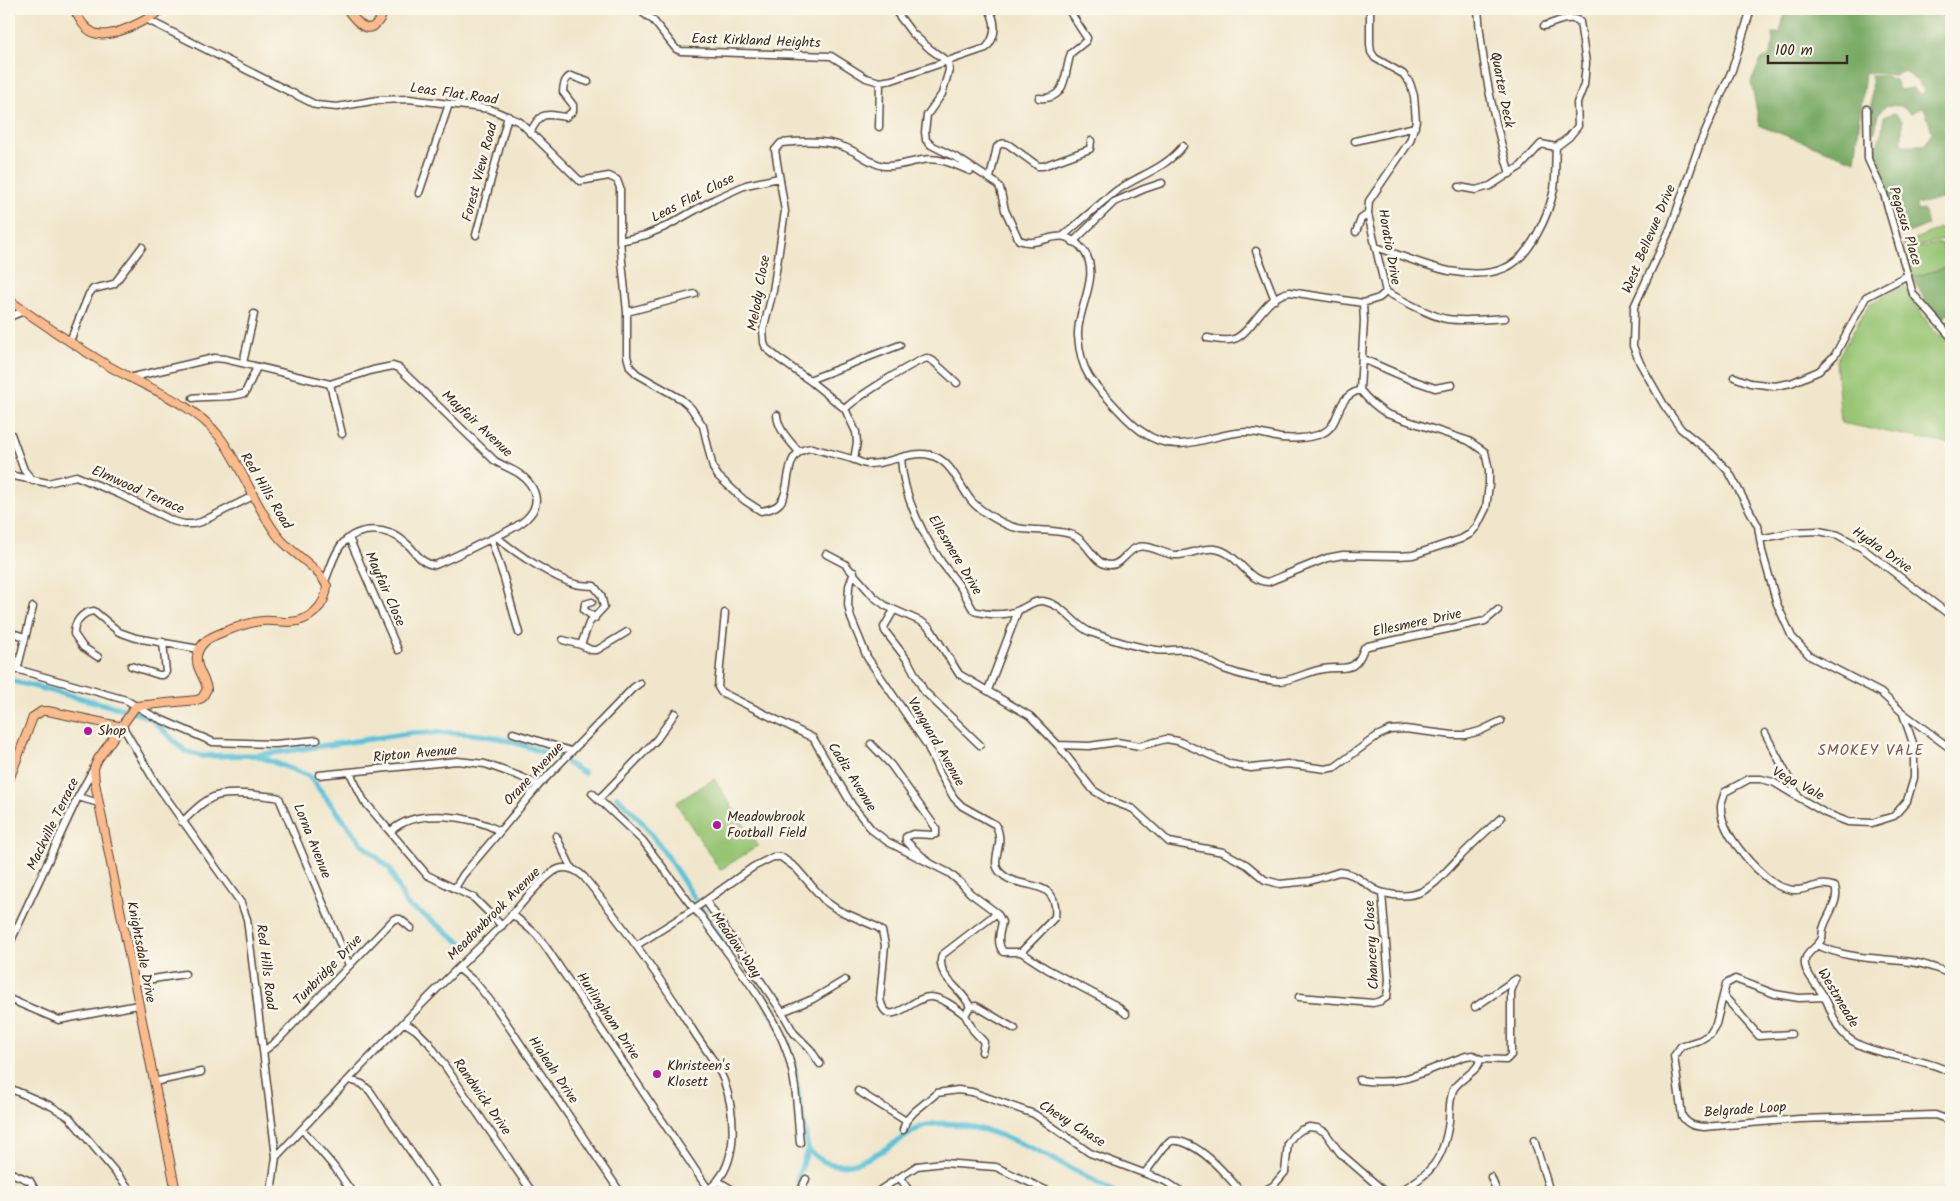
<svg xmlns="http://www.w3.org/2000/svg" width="1960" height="1201" font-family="Kalam,sans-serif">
  <rect width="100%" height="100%" fill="#fbf7ec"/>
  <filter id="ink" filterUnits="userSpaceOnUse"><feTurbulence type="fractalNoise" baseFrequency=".02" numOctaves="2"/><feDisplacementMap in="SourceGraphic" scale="10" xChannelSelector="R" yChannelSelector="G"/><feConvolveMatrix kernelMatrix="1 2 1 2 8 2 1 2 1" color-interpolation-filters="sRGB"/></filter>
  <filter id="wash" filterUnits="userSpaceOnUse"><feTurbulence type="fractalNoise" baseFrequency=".0096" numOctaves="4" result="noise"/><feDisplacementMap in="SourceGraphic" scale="20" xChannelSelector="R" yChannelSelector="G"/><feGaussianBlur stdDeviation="1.12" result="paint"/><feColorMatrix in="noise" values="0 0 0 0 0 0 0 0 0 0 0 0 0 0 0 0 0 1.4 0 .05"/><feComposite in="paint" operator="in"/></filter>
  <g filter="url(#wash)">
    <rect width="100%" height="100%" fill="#f0e6cb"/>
    <path fill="#97c573" stroke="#697848" d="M1951 223V238L1904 249 1902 245Z
      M1941 243 1946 255 1951 253V266L1913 277 1906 250Z
      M1904 285 1933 331 1951 344V444L1841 423 1836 361 1869 304Z
      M714 779 758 846 720 870 676 803Z"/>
    <path fill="#79aa65" stroke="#5a6a42" d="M1784 9H1951V182L1949 183 1951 201 1948 204 1941 199 1916 204 1917 210 1923 209 1928 225 1901 236 1874 155 1882 131 1884 116 1895 113 1902 120V145H1925L1932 132 1924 107 1911 113 1901 106 1887 105 1878 114 1875 132 1873 133 1871 76H1886L1895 80 1899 90 1913 88 1921 95 1925 92 1918 82 1905 71 1894 75 1865 72 1855 161 1760 126 1751 82 1761 60 1769 57 1773 44 1772 33H1780L1785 11Z
      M1951 266V311L1941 320 1928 307 1913 277Z"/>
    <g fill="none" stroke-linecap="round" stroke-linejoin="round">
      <path stroke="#5cc2da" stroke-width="5.5" d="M9 680 119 708 149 717 185 751 201 756 258 755 412 733C447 732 480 732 513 742 528 746 542 753 558 756
        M258 756 309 776 363 845 390 869 406 904 428 918 468 948
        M567 763 584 773
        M617 797C651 826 671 863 695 899
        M701 909 731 953
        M763 999 786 1038 796 1075
        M808 1149C842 1188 887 1146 920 1127 974 1109 1067 1166 1114 1192
        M797 1180 808 1149 797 1084"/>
    </g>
  </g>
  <g filter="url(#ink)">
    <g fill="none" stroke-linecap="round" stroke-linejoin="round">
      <g stroke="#564638" stroke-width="9">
        <path id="minor" d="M638 9 653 20 676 49 681 51 831 56 866 78 880 82 892 80 986 48C997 36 996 22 989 9
          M894 9 912 33 930 49 948 62 949 70 942 94 927 115 925 132 926 140 931 145 959 159 996 183 1000 188 1005 210 1019 240C1044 250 1060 220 1084 251 1102 276 1076 310 1078 336 1079 349 1082 365 1089 376 1095 386 1104 394 1111 402 1130 423 1150 445 1180 444 1203 443 1224 432 1247 432 1259 432 1269 436 1281 438 1292 439 1307 438 1318 435 1344 427 1331 399 1360 390
          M1478 9C1482 67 1493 118 1510 174
          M1751 9 1732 70 1700 143 1671 227 1634 307 1633 346 1640 363 1664 405 1681 429 1711 453 1729 472 1758 526 1762 551 1777 604 1792 637 1810 656 1881 693 1903 713 1951 749
          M146 19 316 105 337 107 378 100 409 99 490 109 520 122 580 181 609 176 617 180 620 188V241L627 312V356L630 367 637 374 681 399 691 408 703 426 713 468 718 476 744 500 761 511C767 510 774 509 779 504 794 489 780 450 812 448 825 452 839 455 852 459 857 460 862 464 867 464 888 465 909 450 930 455 951 460 958 483 970 499 977 509 992 517 1003 523 1024 534 1048 527 1070 534 1088 539 1093 565 1110 565 1122 565 1127 550 1138 547 1149 544 1163 554 1174 555 1188 556 1202 547 1215 549 1238 552 1246 581 1268 582L1327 558 1343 555 1399 556 1413 555 1461 539 1470 534 1477 526 1486 508 1489 485V470L1485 452 1469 441 1387 414C1376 407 1368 400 1360 390L1364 321 1363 303
          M1544 26C1554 23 1571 14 1580 22L1586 63 1584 85 1577 103 1578 126 1569 137 1556 147
          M1039 98C1068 101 1064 72 1071 53L1086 41 1087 38 1068 9
          M1867 109 1868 159 1884 194 1913 294 1951 337
          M879 127 880 82
          M530 133C541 111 544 114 566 117L573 111V105L563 92C563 86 565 78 571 76L588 82
          M1355 141 1415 127
          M990 178 997 147C1001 143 1004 142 1009 145L1038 166H1043L1090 149 1091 141
          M419 193 449 104
          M1356 232 1361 219 1368 214
          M476 235 508 116
          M1063 236C1081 221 1098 205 1116 191 1139 175 1165 169 1183 146
          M620 241 646 235 667 226 715 199 746 185 779 178
          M1073 242 1114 202 1144 189 1162 183
          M1376 247C1400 255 1424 266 1449 271 1466 274 1489 275 1505 268 1530 258 1549 214 1554 189 1556 175 1555 161 1556 147L1541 144 1521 166 1490 186 1476 190 1459 187
          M1256 251 1275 300
          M1386 292C1403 300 1429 316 1447 319 1466 322 1486 319 1505 318
          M627 312 695 294
          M9 317 24 311
          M1207 338C1215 339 1226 342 1234 339 1252 333 1265 295 1290 292L1363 303 1379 298 1386 292 1368 214 1369 201 1410 141 1416 121 1414 96 1410 83 1403 74 1375 58 1371 52 1370 44V9
          M70 341 89 294 93 289 114 284 142 247
          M1363 359 1409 379 1435 388 1452 385
          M243 363 254 314
          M1734 377 1750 383 1775 386 1791 383 1819 371 1835 355 1866 297 1908 275
          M129 378 214 358 225 359 330 384 373 370 393 366 399 368 495 461C507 468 522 472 530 484 552 516 506 532 484 542 468 550 452 558 435 565 420 564 416 551 406 543 388 527 360 525 343 543 334 552 330 570 325 581
          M809 380 900 345
          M330 384 342 434
          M193 398C206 396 235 398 245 393L257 367
          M845 409C855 398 913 362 927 358L933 361 957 383
          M777 415C778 430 790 441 799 452
          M11 434 24 470 33 481
          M901 458C903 495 921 532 942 563 948 571 955 579 961 588 966 595 969 604 974 611 986 615 1008 616 1019 610 1029 606 1036 598 1047 602 1064 606 1074 625 1090 632 1109 639 1136 647 1156 650 1166 652 1177 648 1186 650 1200 653 1211 664 1224 669 1240 675 1262 680 1279 681 1292 681 1309 671 1323 669 1346 666 1355 674 1364 648L1368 646 1485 621 1498 610
          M854 460 857 442 856 432 845 409 809 380 778 358 766 348 764 343 763 330 773 291 785 211 775 150 781 143C805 141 831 139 853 151 863 156 872 164 884 166 896 167 910 162 922 160 940 157 954 164 970 171
          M9 475 48 483 76 476 119 494 173 521 184 524H193L201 522 253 496
          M349 538 398 650
          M498 538C514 552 554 578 575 584 581 586 588 585 594 586L601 595 604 607 589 623 581 645 563 640
          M491 539 504 578 519 633
          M1760 539 1793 532 1819 531 1838 535 1862 548 1951 616
          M826 554 845 564 874 597 886 606 922 622 930 628 959 674 1030 716 1058 745 1093 790 1109 800 1133 809 1169 842 1223 852 1247 865 1265 880 1280 884 1310 881 1339 872C1358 872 1367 889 1384 893 1424 903 1434 883 1459 858 1472 844 1487 831 1501 818
          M854 572 849 586 848 605 851 618 867 657 927 745 940 774 954 798 962 806 996 825C999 832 1000 838 999 844 998 853 993 863 999 871 1016 893 1060 874 1055 917L1021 952
          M592 602 585 604 584 610 595 618
          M894 610 884 627 885 631 908 661 924 691 980 745
          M725 613 718 687 721 692 813 738 852 805 872 830 888 842 949 873 961 883 970 893 997 913
          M9 632 25 637
          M581 645 591 650H597L627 632
          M98 657 83 647 74 634C74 622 82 612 94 611L119 632 136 638 199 649
          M131 666 159 675H163L166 672 163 642
          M9 667 126 700 153 716 213 742 275 744 317 740
          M17 670 33 607
          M988 690 1018 611
          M1903 714 1914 746V778L1907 801 1894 816 1872 823 1848 822 1825 813 1773 782 1761 779H1749L1725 792C1724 796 1721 802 1721 807 1720 833 1755 870 1775 884 1779 887 1788 889 1793 890 1808 891 1821 880 1835 887 1840 900 1828 914 1824 926 1822 930 1823 934 1822 938 1817 950 1800 953 1806 969 1811 980 1819 988 1825 998 1831 1009 1834 1023 1842 1032 1861 1057 1922 1055 1951 1073
          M123 727 155 782 241 903 247 919 276 1157 271 1192
          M513 733 571 751
          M1765 733 1798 796
          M871 744 891 765 936 828V834L933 835 913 834 906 837V841L926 860
          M1058 745 1089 746 1117 742 1140 746 1166 739 1178 741 1230 764 1251 768 1287 764 1326 769 1335 767 1377 736 1390 730 1405 729 1453 735H1465L1480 731 1501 721
          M9 756 17 759
          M350 773 364 801 427 875 474 898 502 926
          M319 775 457 761 485 764 519 776 539 785
          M592 793 643 841 694 909 701 916C730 958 770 1004 787 1052 797 1081 797 1113 800 1143
          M78 797 99 803
          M598 800 657 739 675 713
          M182 822C193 812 205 798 220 795 237 792 258 795 275 797L279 798 349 965
          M391 831C416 807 472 816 500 831
          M556 836 572 869
          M455 888 463 875 539 785 633 688 640 683
          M706 901 782 1012 794 1033 810 1049 820 1064
          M512 914 537 935 548 950 708 1189
          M9 945 78 797 94 768
          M637 945 694 909 753 867 773 857H781L796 868 825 901 838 910 877 927 882 931 885 945 880 999C887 1033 913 996 930 997 942 997 956 1008 965 1015L970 1007
          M1817 945C1852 961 1881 957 1917 963 1929 965 1940 970 1951 974
          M1021 952 1047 969 1117 1006 1126 1014
          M458 968 475 982 497 1009 620 1192
          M134 982 185 974
          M1724 996 1759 1036 1791 1034
          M1299 997 1373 1003 1381 1001 1387 997 1389 980 1382 893
          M1825 997 1799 998 1775 994 1735 979 1726 984 1716 1024 1710 1034 1700 1040 1681 1046 1674 1056 1682 1116C1688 1125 1694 1126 1704 1127L1799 1119 1935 1115 1946 1119 1951 1124
          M9 999 59 1020 138 1005
          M970 1007C964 989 935 978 942 955L997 913 1002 922C1000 933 996 942 1003 952H1021
          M970 1007 976 1006 1015 1029
          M782 1012 813 999 845 980
          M965 1015 973 1030 984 1042 982 1052
          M405 1023 416 1030 429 1043 532 1192
          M264 1051 278 1040 394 919H400L411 928
          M350 1080 362 1084 370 1091 438 1192
          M1359 1080C1406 1087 1424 1070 1466 1056L1473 1055 1480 1059
          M154 1082 201 1072
          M9 1088 51 1106 69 1117 132 1192
          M858 1091 906 1121
          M302 1129 335 1168 352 1192
          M903 1130 906 1121 914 1112 937 1093 958 1090 972 1092 1034 1114 1090 1153 1165 1181 1182 1192
          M1534 1140 1550 1192
          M276 1157C348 1079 422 1002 498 929 517 912 532 887 553 872 563 864 576 869 584 877 624 926 660 978 694 1032 704 1048 718 1064 724 1081 734 1109 739 1155 718 1180 715 1185 708 1189 704 1192
          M9 1172 30 1181 36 1192
          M1145 1173 1164 1147 1171 1141C1196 1138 1227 1175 1241 1192
          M1491 1177 1497 1192
          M900 1178 910 1192
          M718 1181 736 1192
          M800 1192 806 1179
          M877 1192 917 1166 943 1163 996 1167 1050 1192
          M1262 1192 1273 1186 1285 1172 1288 1143 1293 1136 1301 1130 1309 1127 1317 1128 1325 1132 1340 1153 1385 1192
          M1398 1192C1431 1175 1444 1159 1449 1121 1450 1111 1449 1100 1453 1090 1459 1078 1479 1072 1480 1059L1506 1060 1511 1055V991L1516 979 1475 1007"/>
      </g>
      <g stroke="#564638" stroke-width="10">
        <path id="major" d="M74 9C79 18 83 28 94 33 112 40 148 19 163 9
          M347 9C362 30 373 38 385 9
          M9 300C41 323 74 345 107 365 144 387 192 402 219 436 242 466 254 504 277 535 291 554 316 564 327 586 326 606 309 622 289 622 280 622 271 620 262 621 252 621 215 634 207 640 202 644 198 649 197 656 195 668 205 677 207 689L202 698 197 700 136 706 98 759 94 768 95 783 176 1192
          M9 780 33 717 42 711H48L123 727"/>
      </g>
      <use href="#minor" stroke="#fff" stroke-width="6"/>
      <use href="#major" stroke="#fbbb8c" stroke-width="8"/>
    </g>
  </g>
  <g fill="#b5179e" stroke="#fbf7ec" stroke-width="2">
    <circle cx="88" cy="731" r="5"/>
    <circle cx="717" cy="825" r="5"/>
    <circle cx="657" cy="1074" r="5"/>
  </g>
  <g text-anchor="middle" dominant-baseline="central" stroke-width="5" stroke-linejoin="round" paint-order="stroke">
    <g font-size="14" fill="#3b2a1e" stroke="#fbf7ec">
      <text transform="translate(756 41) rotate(2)">East Kirkland Heights</text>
      <text transform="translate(1502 90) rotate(79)">Quarter Deck</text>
      <text transform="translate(454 94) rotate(8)">Leas Flat Road</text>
      <text transform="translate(480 172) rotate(-75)">Forest View Road</text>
      <text transform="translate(693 198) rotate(-27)">Leas Flat Close</text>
      <text transform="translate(1905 226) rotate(73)">Pegasus Place</text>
      <text transform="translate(1649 239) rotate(-67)">West Bellevue Drive</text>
      <text transform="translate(1389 247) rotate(80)">Horatio Drive</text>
      <text transform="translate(759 293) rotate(-80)">Melody Close</text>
      <text transform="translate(477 424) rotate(43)">Mayfair Avenue</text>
      <text transform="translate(138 490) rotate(24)">Elmwood Terrace</text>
      <text transform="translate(266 491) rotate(59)">Red Hills Road</text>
      <text transform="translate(1882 550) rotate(35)">Hydra Drive</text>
      <text transform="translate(955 555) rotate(59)">Ellesmere Drive</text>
      <text transform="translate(385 589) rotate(66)">Mayfair Close</text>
      <text transform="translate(1417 623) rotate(-12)">Ellesmere Drive</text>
      <text transform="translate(936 742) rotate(60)">Vanguard Avenue</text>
      <text transform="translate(415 754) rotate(-5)">Ripton Avenue</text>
      <text transform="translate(534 774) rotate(-47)">Orane Avenue</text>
      <text transform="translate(852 777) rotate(58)">Cadiz Avenue</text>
      <text transform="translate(1798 784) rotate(28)">Vega Vale</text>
      <text transform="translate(53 824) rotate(-64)">Mackville Terrace</text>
      <text transform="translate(312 841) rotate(68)">Lorna Avenue</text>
      <text transform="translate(494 914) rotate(-45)">Meadowbrook Avenue</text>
      <text transform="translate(736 945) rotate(55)">Meadow Way</text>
      <text transform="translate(1372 945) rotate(-93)">Chancery Close</text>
      <text transform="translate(141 952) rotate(79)">Knightsdale Drive</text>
      <text transform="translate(266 967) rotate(83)">Red Hills Road</text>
      <text transform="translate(328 970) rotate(-46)">Tunbridge Drive</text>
      <text transform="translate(1838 998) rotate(59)">Westmeade</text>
      <text transform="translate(608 1016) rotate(56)">Hurlingham Drive</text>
      <text transform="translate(553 1070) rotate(56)">Hialeah Drive</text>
      <text transform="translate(482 1097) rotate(55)">Randwick Drive</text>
      <text transform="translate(1745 1110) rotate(-4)">Belgrade Loop</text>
      <text transform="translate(1072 1124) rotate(32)">Chevy Chase</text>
    </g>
    <g font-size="14" fill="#3b2a1e" stroke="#fbf7ec" text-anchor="start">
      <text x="98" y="731">Shop</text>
      <text x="727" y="817">Meadowbrook<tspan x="727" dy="16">Football Field</tspan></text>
      <text x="667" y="1066">Khristeen's<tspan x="667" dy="16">Klosett</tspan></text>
    </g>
    <g font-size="15" letter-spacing="1" fill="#78595b" stroke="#fbf7ec">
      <text x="1871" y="751">SMOKEY VALE</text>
    </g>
  </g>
  <rect width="1960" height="1201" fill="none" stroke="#fbf7ec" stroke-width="30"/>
  <path d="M1768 55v8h79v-8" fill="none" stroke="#3b2a1e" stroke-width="2.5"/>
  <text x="1775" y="55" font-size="15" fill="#3b2a1e" stroke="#fbf7ec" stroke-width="4" paint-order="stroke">100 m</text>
</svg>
